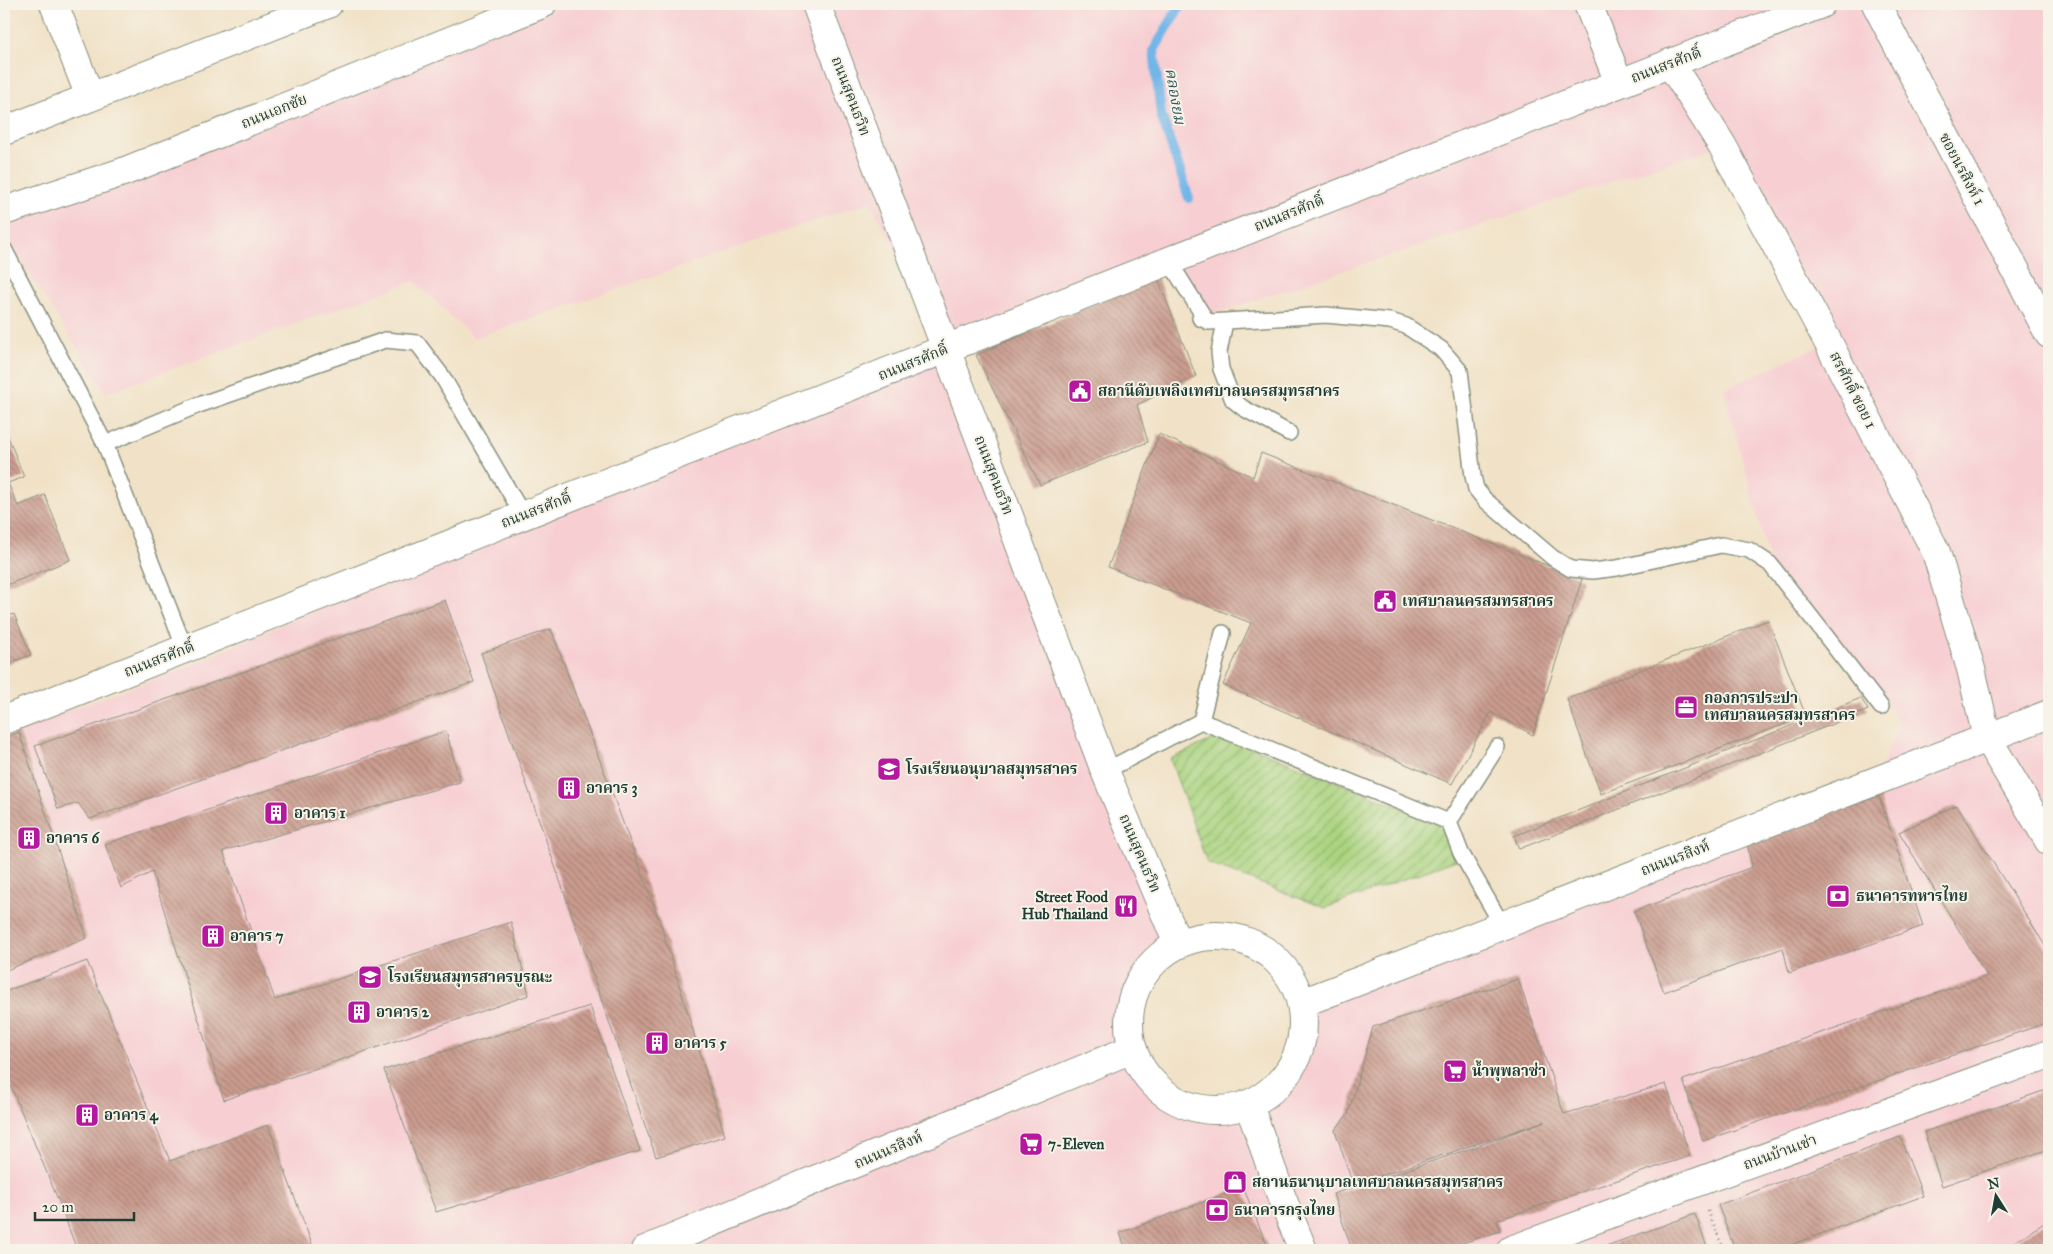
<svg xmlns="http://www.w3.org/2000/svg" width="2053" height="1254" font-family="'IM FELL Great Primer','Noto Serif Thai',serif">
  <style>
    .built { fill: #f7cfd3; fill-rule: evenodd }
    .garden { fill: url(#garden-furrows); stroke: #65885a }
    .lines { fill: none; stroke-linecap: round; stroke-linejoin: round }
    .stream { stroke: #72b6e8; stroke-width: 10 }
    .building { fill: url(#building-back-hatch) }
    .lane-casing { stroke: #88907e; stroke-width: 18 }
    .street-casing { stroke: #88907e; stroke-width: 30 }
    .secondary-casing { stroke: #88907e; stroke-width: 30 }
    .primary-casing { stroke: #88907e; stroke-width: 30 }
    .path { stroke: #88907e; stroke-width: 3; stroke-dasharray: 1 4; stroke-linecap: butt }
    .lane { stroke: #fff; stroke-width: 15 }
    .street { stroke: #fff; stroke-width: 28 }
    .secondary { stroke: #fff; stroke-width: 28 }
    .primary { stroke: #fff; stroke-width: 28 }
    .labels { text-anchor: middle; stroke-width: 4; stroke-linejoin: round; paint-order: stroke }
    .street-label { font-size: 15px; fill: #1f3d34; stroke: #f7f3e8 }
    .poi-label { font-size: 15px; font-weight: bold; fill: #1f3d34; stroke: #f7f3e8; text-anchor: start }
    .water-label { font-size: 16px; font-style: italic; fill: #345b61; stroke: #f7f3e8 }
  </style>
  <defs>
    <pattern id="garden-furrows" width="10" height="10" patternUnits="userSpaceOnUse" patternTransform="scale(1.25)"><rect width="10" height="10" fill="#abd480"/><path d="M-1 1l2-2M0 10L10 0M9 11l2-2" fill="none" stroke="#8bad6a"/></pattern>
    <pattern id="building-back-hatch" width="6" height="6" patternUnits="userSpaceOnUse" patternTransform="scale(1.25)"><rect width="6" height="6" fill="#cb9c8f"/><path d="M-1 5l2 2M0 0l6 6M5-1l2 2" fill="none" stroke="#a48076"/></pattern>
  </defs>
  <rect width="100%" height="100%" fill="#f7f3e8"/>
  <filter id="ink" filterUnits="userSpaceOnUse"><feTurbulence type="fractalNoise" baseFrequency=".02" numOctaves="2"/><feDisplacementMap in="SourceGraphic" scale="10" xChannelSelector="R" yChannelSelector="G"/><feConvolveMatrix kernelMatrix="1 2 1 2 8 2 1 2 1" color-interpolation-filters="sRGB"/></filter>
  <filter id="wash" filterUnits="userSpaceOnUse"><feTurbulence type="fractalNoise" baseFrequency=".0096" numOctaves="4" result="noise"/><feDisplacementMap in="SourceGraphic" scale="20" xChannelSelector="R" yChannelSelector="G"/><feGaussianBlur stdDeviation="1.12" result="paint"/><feColorMatrix in="noise" values="0 0 0 0 0 0 0 0 0 0 0 0 0 0 0 0 0 1.4 0 .05"/><feComposite in="paint" operator="in"/></filter>
  <g filter="url(#wash)">
    <rect width="100%" height="100%" fill="#f1e2c7"/>
    <!-- built -->
    <path class="built" d="M547,4H2049V1250H4V733L186,668L523,515L946,348L870,202L474,338L414,281L106,393L4,234V226ZM1722,145L1828,342L1724,389L1770,564L1885,701L1900,723L1873,785L1302,1003L1304,1023L1302,1044L1294,1063L1283,1080L1267,1094L1249,1104L1226,1110H1203L1180,1104L1160,1091L1143,1074L1132,1049L1128,1025L1129,1005L1136,986L1147,969L1161,955L1178,944L947,348L1169,261L1204,317Z"/>
    <!-- garden -->
    <path class="garden" d="M1222,735L1442,824L1456,860L1325,908L1207,863L1170,759Z"/>
    <g class="lines">
      <!-- stream -->
      <path class="stream" d="M1181,4L1154,50L1161,115L1189,198"/>
    </g>
    <g id="blocks">
      <!-- building -->
      <g class="building">
        <path d="M1157,277L1196,376L1137,405L1148,442L1040,485L976,355Z"/>
        <path d="M7,434L24,477L8,483L18,506L45,495L70,560L4,586V435Z"/>
        <path d="M1159,434L1253,477L1261,453L1582,579L1533,735L1491,712L1452,784L1223,685L1251,623L1108,567Z"/>
        <path d="M445,600L474,682L90,819L78,803L58,809L35,746Z"/>
        <path d="M14,614L31,655L4,665V618Z"/>
        <path d="M1768,620L1806,716L1601,794L1567,699Z"/>
        <path d="M551,629L660,922L725,1136L656,1157L481,653Z"/>
        <path d="M1861,698L1868,710L1519,849L1514,836Z"/>
        <path d="M446,731L460,782L223,851L275,1000L511,922L529,995L224,1100L152,872L121,888L105,844Z"/>
        <path d="M19,732L87,938L4,971V738Z"/>
        <path d="M1879,796L1923,926L1789,973L1783,948L1664,992L1634,911L1752,867L1747,843Z"/>
        <path d="M1957,805L2049,952V1022L1703,1141L1683,1080L1987,976L1899,832Z"/>
        <path d="M87,961L170,1161L268,1125L314,1250H77L59,1202L4,1070V992Z"/>
        <path d="M1518,979L1564,1114L1666,1084L1690,1156L1497,1220L1500,1231L1441,1250H1352L1333,1194L1472,1148L1545,1121L1353,1185L1335,1130L1348,1114L1373,1027Z"/>
        <path d="M590,1006L640,1151L436,1212L384,1070Z"/>
        <path d="M2049,1089V1149L1942,1186L1924,1132Z"/>
        <path d="M1900,1137L1923,1196L1777,1250H1735L1718,1205Z"/>
        <path d="M1243,1187L1269,1250H1126L1120,1233Z"/>
        <path d="M1695,1214L1708,1250H1595Z"/>
        <path d="M2049,1220V1250H2001Z"/>
      </g>
    </g>
  </g>
  <g filter="url(#ink)">
    <use href="#blocks" fill-opacity="0" stroke="#88907e" stroke-width="1"/>
    <g class="lines">
      <!-- lane casing -->
      <g class="lane-casing">
        <g id="lane">
          <path d="M4,249L105,444L185,649"/>
          <path d="M1169,261L1204,317L1200,318L1209,322L1326,315L1390,321L1406,326L1441,349L1460,371L1473,476L1476,489L1485,500L1553,558L1571,569L1593,571L1617,568L1721,545L1749,550L1770,564L1881,707"/>
          <path d="M1225,322L1219,352L1221,369L1233,400L1243,408L1289,433"/>
          <path d="M105,444L196,406L385,340L417,343L442,376L523,515"/>
          <path d="M1223,633L1201,721L1449,822L1497,747"/>
          <path d="M1105,771L1201,721"/>
          <path d="M1449,822L1461,853L1502,925"/>
        </g>
      </g>
      <!-- street casing -->
      <g class="street-casing">
        <g id="street">
          <path d="M54,4L90,97"/>
          <path d="M1588,4L1619,83"/>
          <path d="M1876,4L2049,334"/>
          <path d="M1670,63L1722,145L1828,342L1936,552L1971,669L1987,738L2049,841"/>
          <path d="M4,720L1821,4"/>
          <path d="M1511,1250L2049,1054"/>
        </g>
      </g>
      <!-- secondary casing -->
      <g class="secondary-casing">
        <g id="secondary">
          <path d="M816,4L1105,771L1178,944"/>
          <circle cx="1216" cy="1023" r="87"/>
          <path d="M1302,1003L2049,714"/>
          <path d="M1249,1105L1282,1198L1303,1250"/>
          <path d="M645,1250L1132,1049"/>
        </g>
      </g>
      <!-- primary casing -->
      <g class="primary-casing">
        <g id="primary">
          <path d="M4,131L328,4"/>
          <path d="M4,211L123,172L542,4"/>
        </g>
      </g>
      <!-- path -->
      <path class="path" d="M1708,1211L1724,1250"/>
      <!-- lane -->
      <use href="#lane" class="lane"/>
      <!-- street -->
      <use href="#street" class="street"/>
      <!-- secondary -->
      <use href="#secondary" class="secondary"/>
      <!-- primary -->
      <use href="#primary" class="primary"/>
    </g>
  </g>
  <!-- icons -->
  <defs>
    <g id="civic-square" transform="scale(1.25)"><rect x="-9" y="-9" width="18" height="18" rx="4" fill="#b5179e" stroke="#f7f3e8"/><path d="M-.6-6.5H3V-4.5H.6V-3L4-1V1h2V6H-6V1h2V-1L-.6-3ZM-1.2 2.5V6h2.4V2.5Z" fill="#fff"/></g>
    <g id="office-square" transform="scale(1.25)"><rect x="-9" y="-9" width="18" height="18" rx="4" fill="#b5179e" stroke="#f7f3e8"/><path d="M-6-3h4V-5.5h4V-3h4V5H-6ZM-1-4.5V-3h2v-1.5ZM-6 0V1H6V0Z" fill="#fff"/></g>
    <g id="school-square" transform="scale(1.25)"><rect x="-9" y="-9" width="18" height="18" rx="4" fill="#b5179e" stroke="#f7f3e8"/><path d="M0-5L7-2L0 1L-7-2ZM-4 1L0 2.5L4 1V4Q0 6-4 4Z" fill="#fff"/></g>
    <g id="building-square" transform="scale(1.25)"><rect x="-9" y="-9" width="18" height="18" rx="4" fill="#b5179e" stroke="#f7f3e8"/><path d="M-4-6H4V6H1V3H-1V6H-4ZM-2.5-4.3h1.7v1.8h-1.7ZM.8-4.3h1.7v1.8H.8ZM-2.5-1h1.7V.8h-1.7ZM.8-1h1.7V.8H.8Z" fill="#fff"/></g>
    <g id="bank-square" transform="scale(1.25)"><rect x="-9" y="-9" width="18" height="18" rx="4" fill="#b5179e" stroke="#f7f3e8"/><path d="M-6-4H6V4H-6ZM0-2.3a2.3 2.3 0 1 0 0 4.6a2.3 2.3 0 1 0 0-4.6Z" fill="#fff"/></g>
    <g id="restaurant-square" transform="scale(1.25)"><rect x="-9" y="-9" width="18" height="18" rx="4" fill="#b5179e" stroke="#f7f3e8"/><path d="M-5-6h1v4h1v-4h1v4h1v-4h1v5L-1.5 .5V6h-2V.5L-5-1ZM5-6V6H3V1.5H1.5Q1.5-4 5-6Z" fill="#fff"/></g>
    <g id="supermarket-square" transform="scale(1.25)"><rect x="-9" y="-9" width="18" height="18" rx="4" fill="#b5179e" stroke="#f7f3e8"/><path d="M-6-5.5h2.5l.6 2H6L4.5 2H-2.5L-4.4-4H-6ZM-1.5 3.2a1.3 1.3 0 1 0 .1 0ZM3 3.2a1.3 1.3 0 1 0 .1 0Z" fill="#fff"/></g>
    <g id="shop-square" transform="scale(1.25)"><rect x="-9" y="-9" width="18" height="18" rx="4" fill="#b5179e" stroke="#f7f3e8"/><path d="M-5-2.5h2.3a2.7 3.5 0 0 1 5.4 0H5L5.5 6h-11ZM-1.5-2.5h3a1.5 2.3 0 0 0-3 0Z" fill="#fff"/></g>
  </defs>
  <g fill-rule="evenodd">
    <use href="#civic-square" x="1080" y="391"/>
    <use href="#civic-square" x="1385" y="601"/>
    <use href="#office-square" x="1686" y="707"/>
    <use href="#school-square" x="889" y="769"/>
    <use href="#building-square" x="569" y="788"/>
    <use href="#building-square" x="276" y="813"/>
    <use href="#building-square" x="29" y="838"/>
    <use href="#bank-square" x="1838" y="896"/>
    <use href="#restaurant-square" x="1126" y="906"/>
    <use href="#building-square" x="213" y="936"/>
    <use href="#school-square" x="370" y="977"/>
    <use href="#building-square" x="359" y="1012"/>
    <use href="#building-square" x="657" y="1043"/>
    <use href="#supermarket-square" x="1455" y="1071"/>
    <use href="#building-square" x="87" y="1115"/>
    <use href="#supermarket-square" x="1031" y="1144"/>
    <use href="#shop-square" x="1235" y="1182"/>
    <use href="#bank-square" x="1217" y="1210"/>
  </g>
  <g class="labels">
    <!-- street labels -->
    <g class="street-label">
      <text transform="translate(1666 65) rotate(-21)" y="5">ถนนสรศักดิ์</text>
      <text transform="translate(851 96) rotate(69)" y="5">ถนนสุคนธวิท</text>
      <text transform="translate(274 111) rotate(-22)" y="5">ถนนเอกชัย</text>
      <text transform="translate(1962 169) rotate(62)" y="5">ซอยนรสิงห์ 1</text>
      <text transform="translate(1289 213) rotate(-22)" y="5">ถนนสรศักดิ์</text>
      <text transform="translate(913 362) rotate(-22)" y="5">ถนนสรศักดิ์</text>
      <text transform="translate(1853 390) rotate(63)" y="5">สรศักดิ์ ซอย 1</text>
      <text transform="translate(994 475) rotate(69)" y="5">ถนนสุคนธวิท</text>
      <text transform="translate(536 510) rotate(-21)" y="5">ถนนสรศักดิ์</text>
      <text transform="translate(159 659) rotate(-21)" y="5">ถนนสรศักดิ์</text>
      <text transform="translate(1140 853) rotate(67)" y="5">ถนนสุคนธวิท</text>
      <text transform="translate(1675 858) rotate(-21)" y="5">ถนนนรสิงห์</text>
      <text transform="translate(888 1150) rotate(-23)" y="5">ถนนนรสิงห์</text>
      <text transform="translate(1780 1152) rotate(-20)" y="5">ถนนบ้านเช่า</text>
    </g>
    <!-- poi labels -->
    <g class="poi-label">
      <text x="1098" y="396">สถานีดับเพลิงเทศบาลนครสมุทรสาคร</text>
      <text x="1402" y="606">เทศบาลนครสมทรสาคร</text>
      <text x="1704" y="703">กองการประปา<tspan x="1704" dy="17">เทศบาลนครสมุทรสาคร</tspan></text>
      <text x="906" y="774">โรงเรียนอนุบาลสมุทรสาคร</text>
      <text x="586" y="793">อาคาร 3</text>
      <text x="294" y="818">อาคาร 1</text>
      <text x="46" y="843">อาคาร 6</text>
      <text x="1856" y="901">ธนาคารทหารไทย</text>
      <text x="1108" y="902" text-anchor="end">Street Food<tspan x="1108" dy="17">Hub Thailand</tspan></text>
      <text x="230" y="941">อาคาร 7</text>
      <text x="388" y="982">โรงเรียนสมุทรสาครบูรณะ</text>
      <text x="376" y="1017">อาคาร 2</text>
      <text x="674" y="1048">อาคาร 5</text>
      <text x="1472" y="1076">น้ำพุพลาซ่า</text>
      <text x="104" y="1120">อาคาร 4</text>
      <text x="1048" y="1149">7-Eleven</text>
      <text x="1252" y="1187">สถานธนานุบาลเทศบาลนครสมุทรสาคร</text>
      <text x="1234" y="1215">ธนาคารกรุงไทย</text>
    </g>
    <!-- water labels -->
    <g class="water-label">
      <text transform="translate(1176 96) rotate(80)" y="6">คลองยม</text>
    </g>
  </g>
  <!-- margin -->
  <rect width="2053" height="1254" fill="none" stroke="#f7f3e8" stroke-width="20"/>
  <!-- north arrow -->
  <g transform="translate(1996 1196) rotate(349)" stroke="#f7f3e8" stroke-width="4" paint-order="stroke">
  <path d="M0-4L9 19L0 12L-9 19Z" fill="#1f3d34"/>
  <text y="-8" font-size="14" font-weight="bold" text-anchor="middle" fill="#1f3d34">N</text>
  </g>
  <!-- scale -->
  <path d="M35 1212v8h99v-8" fill="none" stroke="#1f3d34" stroke-width="2.5"/>
  <text x="42" y="1212" font-size="15" fill="#1f3d34" stroke="#f7f3e8" stroke-width="4" paint-order="stroke">20 m</text>
</svg>
